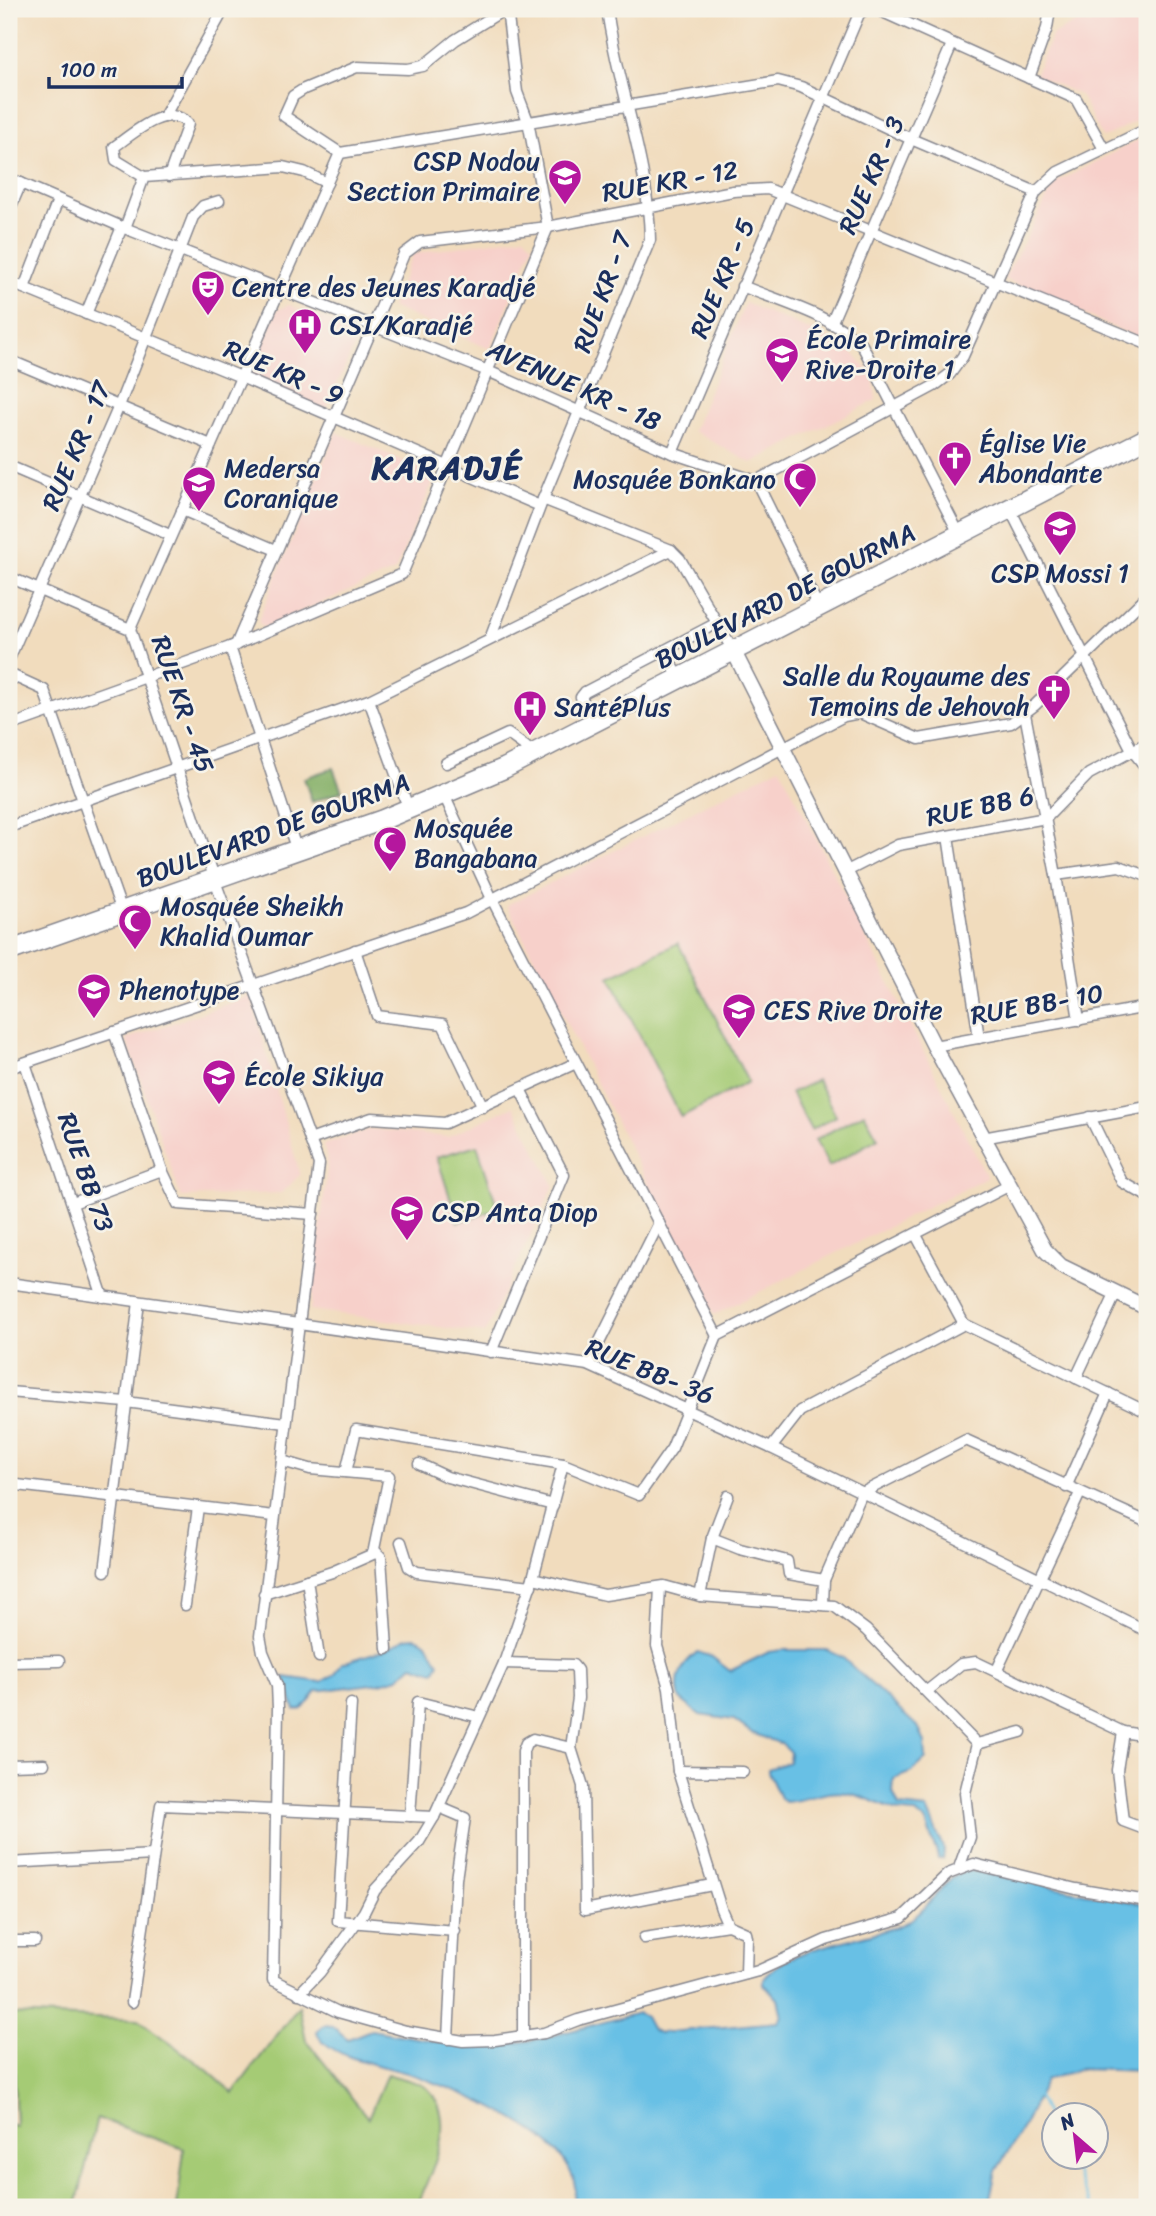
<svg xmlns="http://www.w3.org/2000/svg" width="1156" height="2216" font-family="Sriracha,sans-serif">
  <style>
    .built { fill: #f7d0ca }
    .green { fill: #a5cb75; stroke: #607d6a; stroke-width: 2 }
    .forest { fill: #84af66; stroke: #506f62; stroke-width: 2 }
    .water { fill: #68c0e5; stroke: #4278a2; stroke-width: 2 }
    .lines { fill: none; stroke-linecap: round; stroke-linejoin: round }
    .stream { stroke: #68c0e5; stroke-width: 2.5 }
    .street-casing { stroke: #86868e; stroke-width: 13 }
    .secondary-casing { stroke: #86868e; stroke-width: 17 }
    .highway-casing { stroke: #86868e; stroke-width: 22 }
    .street { stroke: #fff; stroke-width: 10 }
    .secondary { stroke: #fff; stroke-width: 14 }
    .highway { stroke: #fff; stroke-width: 19 }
    .labels { text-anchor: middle; stroke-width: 5; stroke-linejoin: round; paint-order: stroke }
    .poi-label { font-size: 26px; fill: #1b2f5e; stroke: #f7f3e8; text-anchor: start }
    .street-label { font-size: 26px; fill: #1b2f5e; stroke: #f7f3e8 }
    .district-label { font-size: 33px; font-weight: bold; letter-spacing: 2px; fill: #1b2f5e; stroke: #f7f3e8 }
  </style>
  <rect width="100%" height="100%" fill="#f7f3e8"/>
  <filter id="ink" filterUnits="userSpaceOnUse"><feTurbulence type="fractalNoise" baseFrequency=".0143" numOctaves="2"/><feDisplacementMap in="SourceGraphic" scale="14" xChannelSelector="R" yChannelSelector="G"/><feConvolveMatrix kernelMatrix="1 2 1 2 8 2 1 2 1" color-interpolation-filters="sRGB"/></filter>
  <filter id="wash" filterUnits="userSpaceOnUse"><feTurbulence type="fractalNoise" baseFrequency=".00686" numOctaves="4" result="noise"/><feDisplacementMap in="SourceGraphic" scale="28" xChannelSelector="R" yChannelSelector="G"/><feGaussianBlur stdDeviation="1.57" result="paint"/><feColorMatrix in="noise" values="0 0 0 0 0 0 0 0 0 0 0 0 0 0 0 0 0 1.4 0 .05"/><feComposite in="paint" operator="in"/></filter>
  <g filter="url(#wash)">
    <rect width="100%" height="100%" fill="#f1dcbd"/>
    <!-- built -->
    <g class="built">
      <path d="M1103,9H1147V115L1103,138L1080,95L1035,75L1052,35Z"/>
      <path d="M1147,135V342L1004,279L1055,183Z"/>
      <path d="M524,236L533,245L490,349L391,307L413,254Z"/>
      <path d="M745,303L847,346L873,377L876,400L751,463L693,431Z"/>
      <path d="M289,305L360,333L326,410L250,376L277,310Z"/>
      <path d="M336,432L436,475L395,571L263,628L258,621Z"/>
      <path d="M780,767L987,1177L714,1315L507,905Z"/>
      <path d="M251,996L300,1175L281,1193L181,1197L126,1039Z"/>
      <path d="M513,1106L554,1185L485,1333L310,1310L328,1162L323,1145L371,1129L448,1137Z"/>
    </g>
    <!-- green -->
    <g class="green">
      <path d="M678,943L748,1082L681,1117L610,977Z"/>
      <path d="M817,1080L836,1116L811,1130L791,1093Z"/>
      <path d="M864,1113L878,1138L829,1166L815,1140Z"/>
      <path d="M477,1145L498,1209L458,1222L437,1157Z"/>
      <path d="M299,2006L306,2040L368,2118L387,2074C398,2078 419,2081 428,2089C460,2121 430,2173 417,2207H177L184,2149L97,2118L76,2207H9V2124L16,2126L12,2014L138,2020L206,2069L233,2093Z"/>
    </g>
    <!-- forest -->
    <path class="forest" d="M333,768L342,791L312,802L304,778Z"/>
    <!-- water -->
    <g class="water">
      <path d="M415,1637C429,1641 432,1651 439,1663L434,1672L413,1665L398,1678L380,1683L317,1691L302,1710H295L284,1677L321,1682L335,1674L342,1663L387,1649L406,1638Z"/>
      <path d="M783,1650H827L842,1657L919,1728L925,1743L926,1759L912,1772L894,1779L893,1793L899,1806L927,1809L944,1850L943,1859H939L926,1822L916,1813C891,1814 872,1797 847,1793C828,1789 805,1801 785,1802L780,1798L768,1772V1769L789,1762L790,1752L782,1744L752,1733L734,1720L700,1715L680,1699C674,1681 681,1663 698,1652L712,1657L730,1671L769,1652Z"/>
      <path d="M968,1870L1147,1905V2071L1079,2069L1046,2080L1023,2127L996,2171L988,2207H573C573,2201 576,2192 575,2186C568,2133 462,2092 417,2076C391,2066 328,2060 317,2032L324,2025L332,2026L348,2039L371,2030L451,2044L500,2046L544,2038L638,2013L645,2017L652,2030L659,2033L778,2022L782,2016L778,1999L764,1984V1978C790,1945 866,1940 903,1924C929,1913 938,1880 968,1870Z"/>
    </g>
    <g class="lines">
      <!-- stream -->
      <g class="stream">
        <path d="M1037,2095L1054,2130"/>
        <path d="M1068,2156L1092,2207"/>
      </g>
    </g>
  </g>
  <g filter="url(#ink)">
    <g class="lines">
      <!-- street casing -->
      <g class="street-casing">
        <g id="street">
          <path d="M505,9L455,40L423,66L408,69L357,67L304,89L293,96L284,116L340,153L778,81L801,87L911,139L1036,192"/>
          <path d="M876,9L1029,78"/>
          <path d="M1050,9L1047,28L1029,78L1076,99L1104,149"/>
          <path d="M9,14L14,9"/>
          <path d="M164,117L224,9"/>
          <path d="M144,177L116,160L114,147C131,135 168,101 188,124L169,176"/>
          <path d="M9,178L122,227L488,371L672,453L756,481L814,598"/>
          <path d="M9,211L21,183"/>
          <path d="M125,228L144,177L283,167L304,172L327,183"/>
          <path d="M9,282L241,377L540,506"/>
          <path d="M742,286C781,302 831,315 862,345L955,526"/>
          <path d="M24,288L58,200"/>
          <path d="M86,314L122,227"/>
          <path d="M831,324L952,44"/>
          <path d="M9,360L211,445"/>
          <path d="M672,453L859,14L866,9"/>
          <path d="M9,466L170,535"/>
          <path d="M756,481L934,386L950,374L963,356L1036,192L1058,172L1147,129"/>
          <path d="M543,499L671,550L680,559L728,642"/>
          <path d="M1010,509L1132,750L1147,769"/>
          <path d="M182,510L276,550"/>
          <path d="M9,577L130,629L212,871"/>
          <path d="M130,629L340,153"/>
          <path d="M490,639L543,499L650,240C649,161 617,86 607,9"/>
          <path d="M236,645L404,254L420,242L548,227L733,191L768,189L1147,344"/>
          <path d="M230,647L294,842"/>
          <path d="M664,651L675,670"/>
          <path d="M9,659L119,406L193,217L203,206L219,201"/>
          <path d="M9,674L44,690L119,903"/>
          <path d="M369,700L405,799"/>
          <path d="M1025,714L1056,875L1079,1020"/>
          <path d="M590,715L581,697L585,692L717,623"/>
          <path d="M9,726L230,647L402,574L548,227L528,121L517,92L507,9"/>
          <path d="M446,763L508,734L526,747"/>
          <path d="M444,795L492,899L717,1336"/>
          <path d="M9,827L369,700L671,550"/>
          <path d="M948,836L979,1038"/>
          <path d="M845,872L898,845L1046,818L1089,774L1147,743"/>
          <path d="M1056,875L1119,866L1147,876"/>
          <path d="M215,881L319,1164L260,1636L263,1652L277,1685L278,1708L273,1980L338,2012L406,2031L463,2041L495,2040L544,2033L578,2020L758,1971L826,1940L902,1918L948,1874L974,1864L1076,1889L1147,1901"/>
          <path d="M355,950L377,1016L443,1024L483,1107"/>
          <path d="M114,1032L162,1170L178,1204L313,1214"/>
          <path d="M934,1046L1147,1007"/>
          <path d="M25,1063L103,1297"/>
          <path d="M9,1068L466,913L844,716L860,713L919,739L1011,723L1035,705L1147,596"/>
          <path d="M1090,1117L1122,1182L1147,1196"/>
          <path d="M983,1138L1147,1107"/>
          <path d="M310,1140L372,1118L445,1123L576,1063"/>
          <path d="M73,1203L162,1170"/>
          <path d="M916,1235L964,1324"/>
          <path d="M9,1283L588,1365L771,1448L1147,1631"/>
          <path d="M491,1352L564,1175L520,1089"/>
          <path d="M588,1365L659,1223"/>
          <path d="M1076,1378L1116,1293"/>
          <path d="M9,1392L126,1402L286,1423"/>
          <path d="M771,1448L800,1411L964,1324L1147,1412"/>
          <path d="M419,1464L447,1477L553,1505"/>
          <path d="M346,1472L356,1430L563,1464L639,1495L672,1448L717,1336L1008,1186"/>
          <path d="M9,1484L274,1516"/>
          <path d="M1066,1487L1108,1393"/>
          <path d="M712,1538L728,1496"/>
          <path d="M401,1542L409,1567L417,1572L531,1586"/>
          <path d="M375,1551L381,1557L387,1649"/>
          <path d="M105,1571L139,1302"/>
          <path d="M533,1578L605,1595L664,1586L700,1596L834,1606L866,1630L977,1744L1021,1732"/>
          <path d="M307,1580L319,1657"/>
          <path d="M824,1580L862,1493L966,1440L1147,1522"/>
          <path d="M660,1587L657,1646L669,1688L678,1771L721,1909L728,1925L746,1933L747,1938L746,1974"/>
          <path d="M264,1594L332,1572L373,1554L389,1476L310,1469L282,1461"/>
          <path d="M700,1596L712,1538L740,1549L787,1561L789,1574L824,1580L823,1603"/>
          <path d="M185,1605L198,1507"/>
          <path d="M9,1662L59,1661"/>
          <path d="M504,1663L573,1665L577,1670L578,1698L571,1748L583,1786L585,1910L712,1885"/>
          <path d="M997,1670L1080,1493"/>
          <path d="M927,1691L961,1664L976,1662L1123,1732L1147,1736"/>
          <path d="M351,1704L338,1921L455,1931"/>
          <path d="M1123,1732L1117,1770L1123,1821L1147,1830"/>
          <path d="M9,1765L44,1764"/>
          <path d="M678,1771L743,1772"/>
          <path d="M439,1807L465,1818L456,1879L448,2039"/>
          <path d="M410,1816L418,1702L479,1717"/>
          <path d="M9,1863L153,1855"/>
          <path d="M959,1868L970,1837L965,1793L977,1744"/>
          <path d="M644,1938L728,1925"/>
          <path d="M9,1941H35"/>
          <path d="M299,1994L320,1972L364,1912L375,1890L419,1842L434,1817L504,1663L533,1578L563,1464"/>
          <path d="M132,2002L161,1805L434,1817"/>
          <path d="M523,2037V1751L526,1743L533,1739L571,1748"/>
        </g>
      </g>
      <!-- secondary casing -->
      <g class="secondary-casing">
        <path id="secondary" d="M734,652L934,1046L1045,1250L1061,1266L1147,1308"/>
      </g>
      <!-- highway casing -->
      <g class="highway-casing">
        <path id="highway" d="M9,951L382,820L505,768L1147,438"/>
      </g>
      <!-- street -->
      <use href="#street" class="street"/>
      <!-- secondary -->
      <use href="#secondary" class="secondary"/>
      <!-- highway -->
      <use href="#highway" class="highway"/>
    </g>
  </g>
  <!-- icons -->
  <defs>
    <g id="school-pin" transform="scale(1.75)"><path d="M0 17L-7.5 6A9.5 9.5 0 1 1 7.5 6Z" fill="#b5179e" stroke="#f7f3e8"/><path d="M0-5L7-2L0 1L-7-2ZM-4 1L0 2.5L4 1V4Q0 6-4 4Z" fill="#fff"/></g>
    <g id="theatre-pin" transform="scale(1.75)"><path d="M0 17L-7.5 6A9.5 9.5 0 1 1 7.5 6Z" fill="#b5179e" stroke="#f7f3e8"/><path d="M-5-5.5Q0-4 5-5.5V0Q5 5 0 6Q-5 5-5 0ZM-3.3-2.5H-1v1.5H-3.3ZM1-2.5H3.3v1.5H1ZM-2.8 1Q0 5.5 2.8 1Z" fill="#fff"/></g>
    <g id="hospital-pin" transform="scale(1.75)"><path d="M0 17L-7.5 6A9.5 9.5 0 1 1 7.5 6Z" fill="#b5179e" stroke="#f7f3e8"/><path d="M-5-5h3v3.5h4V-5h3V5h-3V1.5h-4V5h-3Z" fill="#fff"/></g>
    <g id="church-pin" transform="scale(1.75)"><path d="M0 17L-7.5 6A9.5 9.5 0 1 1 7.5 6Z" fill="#b5179e" stroke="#f7f3e8"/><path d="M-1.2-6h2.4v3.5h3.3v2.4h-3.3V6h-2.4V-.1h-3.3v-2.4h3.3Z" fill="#fff"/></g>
    <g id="mosque-pin" transform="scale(1.75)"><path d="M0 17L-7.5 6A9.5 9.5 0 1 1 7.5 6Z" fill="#b5179e" stroke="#f7f3e8"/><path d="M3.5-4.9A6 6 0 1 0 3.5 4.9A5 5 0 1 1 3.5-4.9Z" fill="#fff"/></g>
    <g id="university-pin" transform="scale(1.75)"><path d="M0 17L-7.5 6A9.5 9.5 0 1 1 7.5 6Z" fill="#b5179e" stroke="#f7f3e8"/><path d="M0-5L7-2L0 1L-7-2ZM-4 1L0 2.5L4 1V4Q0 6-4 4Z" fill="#fff"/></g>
  </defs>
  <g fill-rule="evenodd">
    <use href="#school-pin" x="565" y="176"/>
    <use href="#theatre-pin" x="208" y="287"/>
    <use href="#hospital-pin" x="305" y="325"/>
    <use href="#school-pin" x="782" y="354"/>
    <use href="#church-pin" x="955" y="458"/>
    <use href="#mosque-pin" x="800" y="479"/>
    <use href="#school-pin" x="199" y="483"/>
    <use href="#school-pin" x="1060" y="527"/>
    <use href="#church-pin" x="1054" y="691"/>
    <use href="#hospital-pin" x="530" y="707"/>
    <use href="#mosque-pin" x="390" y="843"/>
    <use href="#mosque-pin" x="135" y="921"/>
    <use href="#university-pin" x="94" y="990"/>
    <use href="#school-pin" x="739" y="1010"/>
    <use href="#school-pin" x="219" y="1076"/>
    <use href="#school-pin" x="407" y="1212"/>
  </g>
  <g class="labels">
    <!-- poi labels -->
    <g class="poi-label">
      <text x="540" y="170" text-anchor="end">CSP Nodou<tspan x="540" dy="30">Section Primaire</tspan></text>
      <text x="232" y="296">Centre des Jeunes Karadjé</text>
      <text x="330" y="334">CSI/Karadjé</text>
      <text x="806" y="348">École Primaire<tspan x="806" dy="30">Rive-Droite 1</tspan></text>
      <text x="979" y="452">Église Vie<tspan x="979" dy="30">Abondante</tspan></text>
      <text x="224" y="477">Medersa<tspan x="224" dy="30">Coranique</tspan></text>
      <text x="776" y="488" text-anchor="end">Mosquée Bonkano</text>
      <text x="1060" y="582" text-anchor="middle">CSP Mossi 1</text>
      <text x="1030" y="685" text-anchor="end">Salle du Royaume des<tspan x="1030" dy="30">Temoins de Jehovah</tspan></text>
      <text x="554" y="716">SantéPlus</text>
      <text x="414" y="837">Mosquée<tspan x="414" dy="30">Bangabana</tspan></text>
      <text x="160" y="915">Mosquée Sheikh<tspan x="160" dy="30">Khalid Oumar</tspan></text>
      <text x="119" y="999">Phenotype</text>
      <text x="764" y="1019">CES Rive Droite</text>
      <text x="244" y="1085">École Sikiya</text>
      <text x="432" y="1221">CSP Anta Diop</text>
    </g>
    <!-- street labels -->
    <g class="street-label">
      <text transform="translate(871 175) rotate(-66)" y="9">RUE KR - 3</text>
      <text transform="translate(670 181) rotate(-10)" y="9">RUE KR - 12</text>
      <text transform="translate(722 278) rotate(-67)" y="9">RUE KR - 5</text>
      <text transform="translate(602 292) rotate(-70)" y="9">RUE KR - 7</text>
      <text transform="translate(284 372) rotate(23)" y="9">RUE KR - 9</text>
      <text transform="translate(574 385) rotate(24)" y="9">AVENUE KR - 18</text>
      <text transform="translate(76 446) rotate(-67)" y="9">RUE KR - 17</text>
      <text transform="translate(785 596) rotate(-27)" y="9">BOULEVARD DE GOURMA</text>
      <text transform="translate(183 704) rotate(71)" y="9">RUE KR - 45</text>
      <text transform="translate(980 806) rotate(-12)" y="9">RUE BB 6</text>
      <text transform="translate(273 830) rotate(-20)" y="9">BOULEVARD DE GOURMA</text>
      <text transform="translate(1037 1004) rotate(-10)" y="9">RUE BB- 10</text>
      <text transform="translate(86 1172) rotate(71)" y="9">RUE BB 73</text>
      <text transform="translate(650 1371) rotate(22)" y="9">RUE BB- 36</text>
    </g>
    <!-- district labels -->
    <g class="district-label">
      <text x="447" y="479">KARADJÉ</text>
    </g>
  </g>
  <!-- margin -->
  <rect width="1156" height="2216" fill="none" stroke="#f7f3e8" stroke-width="35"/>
  <!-- north arrow -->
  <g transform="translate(1075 2136) rotate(332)"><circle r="33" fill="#f7f3e8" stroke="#9fa5b1" stroke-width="2"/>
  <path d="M0-5L12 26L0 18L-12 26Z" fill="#b5179e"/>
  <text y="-10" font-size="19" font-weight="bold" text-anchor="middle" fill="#1b2f5e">N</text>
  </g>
  <!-- scale -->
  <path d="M49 77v10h133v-10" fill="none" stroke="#1b2f5e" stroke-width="3.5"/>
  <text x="60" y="77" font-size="21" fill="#1b2f5e" stroke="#f7f3e8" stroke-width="5" paint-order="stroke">100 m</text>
</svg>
